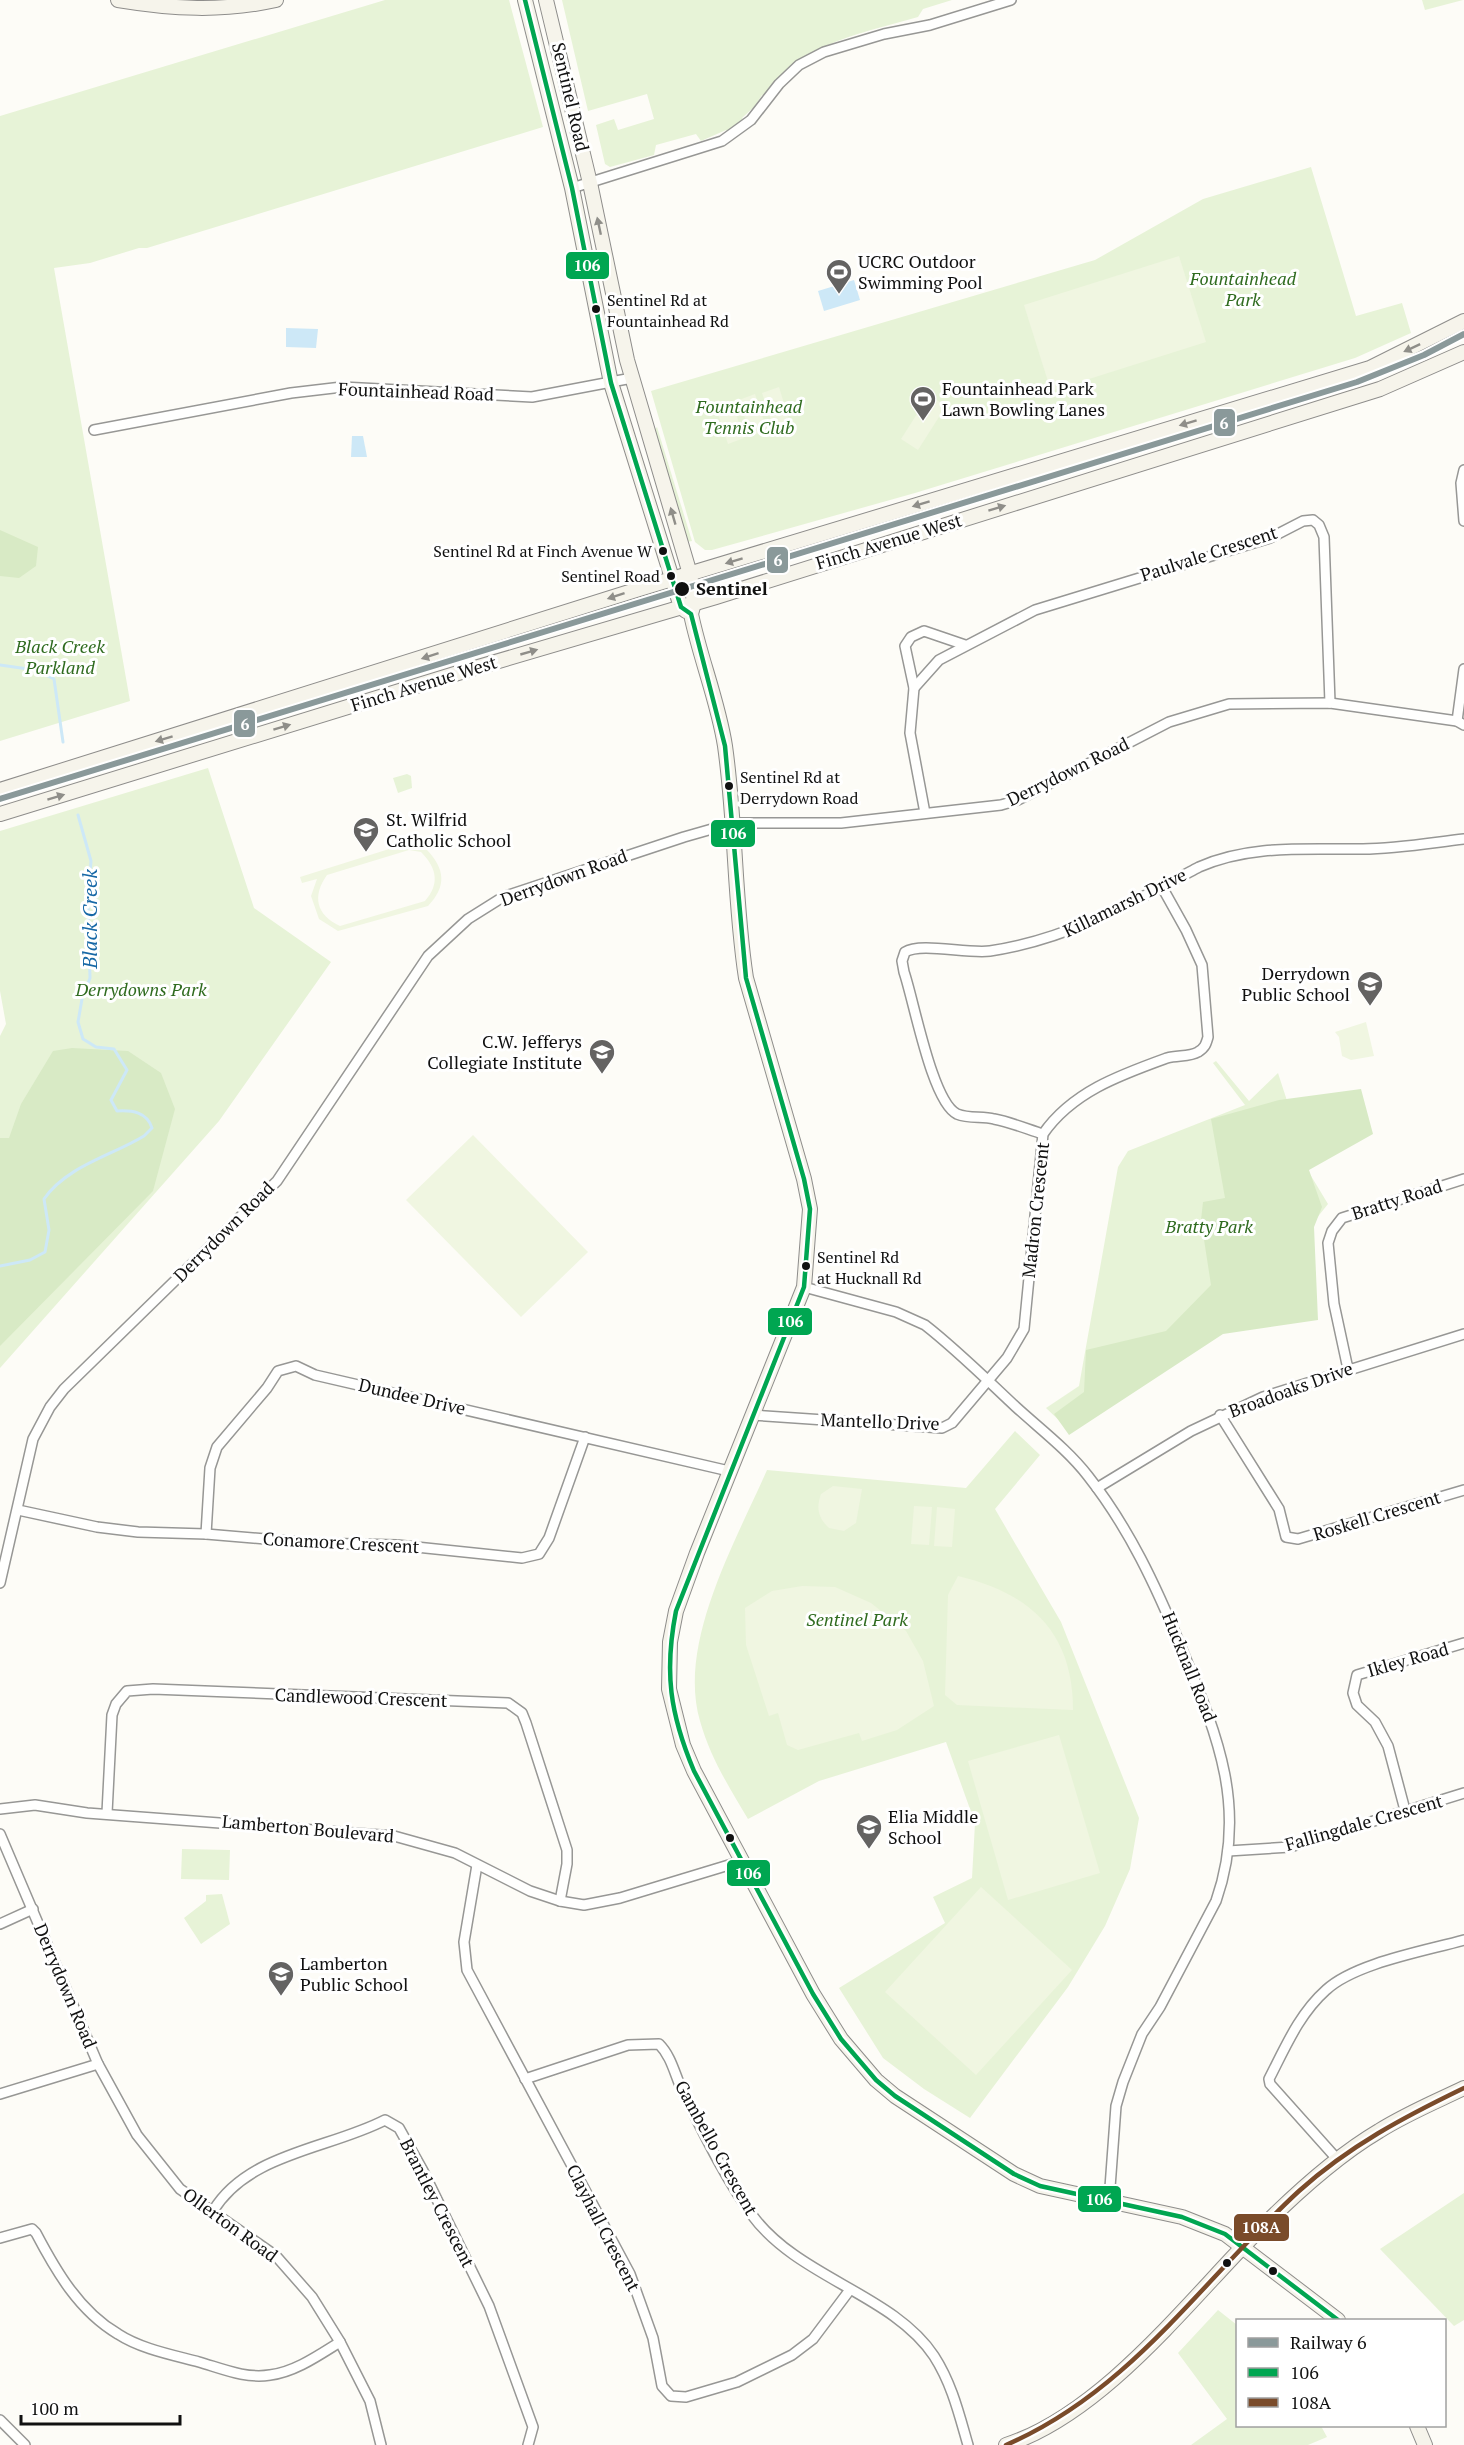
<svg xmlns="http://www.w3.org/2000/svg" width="1464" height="2445" font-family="'PT Serif',serif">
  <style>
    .green { fill: #e7f3d7 }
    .forest { fill: #d8eac5 }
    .pitch { fill: #f0f6e1; fill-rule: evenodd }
    .water { fill: #cde8f7 }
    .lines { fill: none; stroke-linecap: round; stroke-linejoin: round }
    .stream { stroke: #cde8f7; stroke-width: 3 }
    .street-casing { stroke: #979795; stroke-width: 12 }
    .secondary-casing { stroke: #8e8d8b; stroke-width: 16 }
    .street { stroke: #fffffe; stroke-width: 9 }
    .secondary { stroke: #f6f4eb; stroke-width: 14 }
    .bus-1-casing { stroke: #fff; stroke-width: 9 }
    .bus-2-casing { stroke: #fff; stroke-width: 9 }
    .bus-1 { stroke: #00a651; stroke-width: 4.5 }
    .bus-2 { stroke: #7a4b2a; stroke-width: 4.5 }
    .rail-1-casing { stroke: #fff; stroke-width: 10 }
    .rail-1 { stroke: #8a999a; stroke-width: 6 }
    .oneway { fill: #8f8e89 }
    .bus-dot { fill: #111; stroke: #fff; stroke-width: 2 }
    .labels { text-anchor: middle; stroke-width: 6; stroke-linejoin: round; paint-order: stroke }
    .bus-label { font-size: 16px; fill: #111; stroke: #fff; text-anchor: start }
    .street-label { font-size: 18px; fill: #111; stroke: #fff }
    .poi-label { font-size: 18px; fill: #111; stroke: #fff; text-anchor: start }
    .park-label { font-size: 18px; font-style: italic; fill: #2f6b1f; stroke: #fff }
    .stop-label { font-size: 18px; font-weight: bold; fill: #111; stroke: #fff; text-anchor: start }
    .water-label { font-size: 20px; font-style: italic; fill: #1768a6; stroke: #fff }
    .line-badge { stroke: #fff; stroke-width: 2 }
    .badge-label { font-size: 16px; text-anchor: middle; font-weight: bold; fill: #fff }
  </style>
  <rect width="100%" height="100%" fill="#fdfcf7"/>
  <!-- green -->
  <g class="green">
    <path d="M385,0H509L543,127L147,248H139L90,263L54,268L130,701L0,741V116Z"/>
    <path d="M562,0H952L923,9L918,17C861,34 798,43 764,97L762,95L755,106L742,118L744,120L728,132L726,130L701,141L696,134L656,145L654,155L610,167L605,164L596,125L614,119L618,130L654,119L647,94L588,111Z"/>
    <path d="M1422,0H1463L1425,10Z"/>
    <path d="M1311,167L1356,316L1402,303L1411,333L1355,358L915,493L712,550H705L695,542L651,391L1095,260L1203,199Z"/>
    <path d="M657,427L692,541L687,542L653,431Z"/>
    <path d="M208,768L254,908L331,962L219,1121L0,1368V1036L6,1024L0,991V831Z"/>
    <path d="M407,774L411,776L412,788L398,793L393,778Z"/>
    <path d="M1216,1061L1249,1101L1278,1073L1302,1147V1161L1328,1204L1231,1325L1066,1427L1046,1408L1079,1386L1118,1167L1128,1151L1245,1105L1213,1063Z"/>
    <path d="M1015,1431L1040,1455L995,1509L1061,1622L1139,1818L1130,1869L1105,1926L1068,1987L970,2118L924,2089L883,2058L839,1988L945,1923L933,1897L972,1878L975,1823L946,1742L819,1781L748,1819C729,1787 710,1757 700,1721C677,1643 736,1541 767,1470L966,1488Z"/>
    <path d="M182,1849L230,1850L229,1880L181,1879Z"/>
    <path d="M222,1894L230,1924L201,1944L184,1918L206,1901V1895Z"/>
    <path d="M1464,2193V2320L1454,2326L1380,2249Z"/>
    <path d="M1218,2310L1237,2325L1238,2426H1321L1327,2437L1308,2445H1191L1227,2419L1178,2353Z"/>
  </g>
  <!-- forest -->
  <g class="forest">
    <path d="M0,530L38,547L36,566L19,578L0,576Z"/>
    <path d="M72,1048L128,1051L161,1073L175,1109L153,1191L0,1346V1138H9L21,1104L53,1051Z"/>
    <path d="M1361,1089L1373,1134L1309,1170L1322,1207L1314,1227L1318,1320L1223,1334L1069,1435L1054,1414L1084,1392L1086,1350L1166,1331L1211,1285L1201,1220L1203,1202L1225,1198L1211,1119L1279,1100Z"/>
  </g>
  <!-- pitch -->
  <g class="pitch">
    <path d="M1179,256L1206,342L1051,391L1024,305Z"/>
    <path d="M779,387L790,423L774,429L762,393Z"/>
    <path d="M755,394L767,430L751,436L739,400Z"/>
    <path d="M929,395L946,406L918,450L901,439Z"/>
    <path d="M732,402L744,438L728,444L716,408Z"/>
    <path d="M405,844L427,850C445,869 447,886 428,906L338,931L319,919L311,896L317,879L302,883L300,877ZM409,850L421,852C437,868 440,884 425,901L340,926C316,915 312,896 327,875Z"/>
    <path d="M1366,1022L1374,1056L1351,1060L1342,1056L1339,1037L1335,1032Z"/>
    <path d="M473,1135L588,1252L521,1317L406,1200Z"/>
    <path d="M833,1486L862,1489L856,1523L844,1531L829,1528C818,1518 816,1508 821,1494Z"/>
    <path d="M914,1506L932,1507L929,1545L911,1544Z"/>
    <path d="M937,1507L955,1509L952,1547L934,1546Z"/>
    <path d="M958,1576C1030,1593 1073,1632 1073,1710L957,1705L945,1695L948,1595Z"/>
    <path d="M802,1586L835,1587L871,1603L906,1631L923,1661L934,1706L897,1730L862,1741L859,1733L798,1750L787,1745L778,1713L769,1716L746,1645L745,1608L772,1591Z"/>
    <path d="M1059,1735L1100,1873L1008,1900L968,1761Z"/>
    <path d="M981,1887L1072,1970L976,2075L885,1992Z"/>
  </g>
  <!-- water -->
  <g class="water">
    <path d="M854,280L860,300L824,311L818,291Z"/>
    <path d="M286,328L318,329L316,348L286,347Z"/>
    <path d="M352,436H363L367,457H351Z"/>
  </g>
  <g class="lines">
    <!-- stream -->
    <g class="stream">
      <path d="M0,665L35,670L54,679L63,742"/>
      <path d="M0,1266L30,1260L45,1252L49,1230L44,1199C67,1166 111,1156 144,1136L152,1128C147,1112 132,1110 117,1111L111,1100L127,1070L114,1049L96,1047L83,1039L78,1022L82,999L90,978L88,901L91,861L78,815"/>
    </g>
    <!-- street casing -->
    <g class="street-casing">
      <g id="street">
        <path d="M572,188L722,141L751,120L779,84L799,65L824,52L884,34L930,25L1011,0"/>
        <path d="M94,430L291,393L342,387L532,397L632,378"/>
        <path d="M1464,470L1461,483L1464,521"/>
        <path d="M914,688L939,660L1035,610L1270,538L1303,521L1313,520L1319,525L1324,537L1330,703"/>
        <path d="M1457,721L1464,669"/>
        <path d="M925,813L910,733L914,688L905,646L911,637L924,631L965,645"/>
        <path d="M1043,1134C1027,1129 1010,1122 994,1119C982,1116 969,1119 957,1114C932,1102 914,1001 904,972L902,961L905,952C921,942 966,954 990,951C1066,940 1132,903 1199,867C1251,844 1306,850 1363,849C1396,849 1430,843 1464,839"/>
        <path d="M804,1287L896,1312L925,1325C957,1350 986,1379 1016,1407C1040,1429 1068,1450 1088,1476C1129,1528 1156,1586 1181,1647C1216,1732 1249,1807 1216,1901L1160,2007L1142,2034L1123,2082L1116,2106L1109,2201"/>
        <path d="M1348,1369L1334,1304L1328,1243L1332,1231L1342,1218L1464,1179"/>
        <path d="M752,1415L942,1428L952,1423L1007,1358L1024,1329L1043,1134C1072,1092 1120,1075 1167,1058C1177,1055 1190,1057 1198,1052C1205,1048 1206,1044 1208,1037L1202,965L1186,930L1162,887"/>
        <path d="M1220,1415L1279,1509L1286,1537L1298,1539L1464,1490"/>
        <path d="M1097,1488L1191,1431L1263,1397L1464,1334"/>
        <path d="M18,1510L97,1527L138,1532L206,1534L313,1543L397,1545L522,1558L539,1554L549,1538L585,1437"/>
        <path d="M206,1534L210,1468L217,1447L267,1388L278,1371L296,1366L315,1375L729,1471"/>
        <path d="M0,1583L33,1439L50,1407L64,1389L277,1181L428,956L468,919L503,897L684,837L733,823H841L1001,805L1018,800L1169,722L1229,704L1330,703L1457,721L1464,725"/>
        <path d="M0,1809L35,1805L87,1813L394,1836L455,1853L530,1891L560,1901L584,1905L620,1898L742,1861"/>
        <path d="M1405,1810L1388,1746L1375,1722L1357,1705L1353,1693L1357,1675L1464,1643"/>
        <path d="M107,1813L112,1715L116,1704L127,1691L153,1689L508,1703L522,1713L526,1723L567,1850V1864L560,1901"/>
        <path d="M0,1834L98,2064L137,2135L180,2189L276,2256L312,2297L340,2342L370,2401L381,2445"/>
        <path d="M1228,1851L1290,1847L1464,1793"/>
        <path d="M477,1865L464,1942L467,1970L630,2274L653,2338L662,2386L671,2396L686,2397L737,2382L792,2355L813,2339L849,2291"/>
        <path d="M0,1924L33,1909"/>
        <path d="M525,2079L628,2045L659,2044C672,2057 675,2076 683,2092C704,2134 725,2178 752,2215C798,2278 893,2294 934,2356C952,2384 959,2414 968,2445"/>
        <path d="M0,2094L98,2064"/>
        <path d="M1337,2159L1270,2084L1269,2079C1285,2048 1299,2014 1326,1990C1355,1963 1425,1951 1464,1940"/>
        <path d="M213,2211C248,2153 329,2149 385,2120L399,2128L423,2171L489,2306L533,2427L528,2445"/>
        <path d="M0,2238L32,2229L36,2233C56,2271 79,2311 118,2334C141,2349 173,2355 199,2362C223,2369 246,2379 270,2375C295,2372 319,2355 340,2342"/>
        <path d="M0,2420L25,2445"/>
      </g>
    </g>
    <!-- secondary casing -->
    <g class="secondary-casing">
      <g id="secondary">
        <path d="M118,0C173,9 221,12 276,0"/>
        <path d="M525,0L572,188L611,383L681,607L686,611"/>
        <path d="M546,0L590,183L627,360L690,574L694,603L691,614C700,658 718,701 725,746C736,823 734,901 746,978L804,1179L810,1209L804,1287L697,1553L676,1611L670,1642L669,1689L683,1745L694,1771L813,1994L841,2039L876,2080L895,2096L1014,2174L1040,2186L1182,2217L1225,2234L1338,2320"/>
        <path d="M0,790L639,589L1370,368L1464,321"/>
        <path d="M0,814L458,673L716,597L1380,389L1464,352"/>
        <path d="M1417,2426L1425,2445"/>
        <path d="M1006,2445C1104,2413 1189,2300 1260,2229C1295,2194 1335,2157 1379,2131C1406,2114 1435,2102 1464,2088"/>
      </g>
    </g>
    <!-- street -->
    <use href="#street" class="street"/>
    <!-- secondary -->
    <use href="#secondary" class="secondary"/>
    <!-- bus-1 casing -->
    <g class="bus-1-casing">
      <path id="bus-1" d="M525,0L572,188L611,383L681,607L691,614L725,746L746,978L804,1179L810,1209L804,1287L676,1611C664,1672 670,1714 694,1771L813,1994L841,2039L876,2080L895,2096L1014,2174L1040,2186L1182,2217L1225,2234L1338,2320"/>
    </g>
    <!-- bus-2 casing -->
    <g class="bus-2-casing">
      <path id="bus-2" d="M1006,2445C1131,2391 1201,2281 1299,2191C1349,2146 1404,2117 1464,2088"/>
    </g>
    <!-- bus-1 -->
    <use href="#bus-1" class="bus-1"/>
    <!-- bus-2 -->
    <use href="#bus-2" class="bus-2"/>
    <!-- rail-1 casing -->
    <g class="rail-1-casing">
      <path id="rail-1" d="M0,799L1357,382L1424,355L1464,334"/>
    </g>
    <!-- rail-1 -->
    <use href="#rail-1" class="rail-1"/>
  </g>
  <!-- one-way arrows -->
  <defs><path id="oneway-solid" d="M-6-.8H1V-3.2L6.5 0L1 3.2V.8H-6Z" transform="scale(1.5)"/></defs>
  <g class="oneway">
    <use href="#oneway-solid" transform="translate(599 226) rotate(-102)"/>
    <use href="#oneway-solid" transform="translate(1412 348) rotate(155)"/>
    <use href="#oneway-solid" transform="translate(1188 423) rotate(163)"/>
    <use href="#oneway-solid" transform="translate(921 504) rotate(163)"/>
    <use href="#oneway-solid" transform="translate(997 508) rotate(-17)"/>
    <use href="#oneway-solid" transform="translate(673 516) rotate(-106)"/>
    <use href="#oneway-solid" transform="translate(734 561) rotate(163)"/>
    <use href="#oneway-solid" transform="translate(616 596) rotate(162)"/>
    <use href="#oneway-solid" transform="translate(529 652) rotate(-16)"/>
    <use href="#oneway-solid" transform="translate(430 656) rotate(162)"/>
    <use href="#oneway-solid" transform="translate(282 727) rotate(-17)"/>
    <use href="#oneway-solid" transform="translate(164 739) rotate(163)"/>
    <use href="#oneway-solid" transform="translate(56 797) rotate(-17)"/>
  </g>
  <!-- icons -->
  <defs>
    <g id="stadium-pin" transform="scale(1.35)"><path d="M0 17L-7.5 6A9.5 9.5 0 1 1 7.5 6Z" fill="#646362" stroke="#fff"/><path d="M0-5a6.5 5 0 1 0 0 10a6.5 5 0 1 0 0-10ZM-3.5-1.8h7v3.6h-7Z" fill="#fff"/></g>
    <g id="school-pin" transform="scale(1.35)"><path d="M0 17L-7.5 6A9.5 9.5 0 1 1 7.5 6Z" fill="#646362" stroke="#fff"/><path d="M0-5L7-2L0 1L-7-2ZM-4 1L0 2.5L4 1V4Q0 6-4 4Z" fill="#fff"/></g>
  </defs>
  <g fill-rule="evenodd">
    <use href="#stadium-pin" x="839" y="272"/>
    <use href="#stadium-pin" x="923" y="399"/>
    <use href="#school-pin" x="366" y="830"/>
    <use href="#school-pin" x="1370" y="984"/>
    <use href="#school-pin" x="602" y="1052"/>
    <use href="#school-pin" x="869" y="1827"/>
    <use href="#school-pin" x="281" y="1974"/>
  </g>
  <!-- markers -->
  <g class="bus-dot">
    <circle cx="596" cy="309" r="5"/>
    <circle cx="663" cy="551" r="5"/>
    <circle cx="671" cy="576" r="5"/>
    <circle cx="682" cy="589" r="8"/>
    <circle cx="729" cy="786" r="5"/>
    <circle cx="806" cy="1266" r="5"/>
    <circle cx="730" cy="1838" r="5"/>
    <circle cx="1227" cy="2263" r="5"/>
    <circle cx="1273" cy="2271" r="5"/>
  </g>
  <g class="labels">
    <!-- bus labels -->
    <g class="bus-label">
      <text x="607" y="306">Sentinel Rd at<tspan x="607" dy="21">Fountainhead Rd</tspan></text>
      <text x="652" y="557" text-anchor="end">Sentinel Rd at Finch Avenue W</text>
      <text x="660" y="582" text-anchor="end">Sentinel Road</text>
      <text x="740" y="783">Sentinel Rd at<tspan x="740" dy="21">Derrydown Road</tspan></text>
      <text x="817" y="1263">Sentinel Rd<tspan x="817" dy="21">at Hucknall Rd</tspan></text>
    </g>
    <!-- street labels -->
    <g class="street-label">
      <text transform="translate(570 97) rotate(77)" y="6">Sentinel Road</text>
      <text transform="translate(416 392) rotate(2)" y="6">Fountainhead Road</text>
      <text transform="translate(889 542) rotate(-17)" y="6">Finch Avenue West</text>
      <text transform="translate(1209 554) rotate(-18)" y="6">Paulvale Crescent</text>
      <text transform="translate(424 684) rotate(-17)" y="6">Finch Avenue West</text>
      <text transform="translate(1068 772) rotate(-26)" y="6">Derrydown Road</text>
      <text transform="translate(564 878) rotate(-20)" y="6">Derrydown Road</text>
      <text transform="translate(1125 903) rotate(-26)" y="6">Killamarsh Drive</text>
      <text transform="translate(1397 1200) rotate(-18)" y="6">Bratty Road</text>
      <text transform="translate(1036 1210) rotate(-84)" y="6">Madron Crescent</text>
      <text transform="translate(224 1232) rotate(-45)" y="6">Derrydown Road</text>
      <text transform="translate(1291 1390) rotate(-20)" y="6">Broadoaks Drive</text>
      <text transform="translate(412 1397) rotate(13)" y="6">Dundee Drive</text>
      <text transform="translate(880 1422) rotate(2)" y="6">Mantello Drive</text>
      <text transform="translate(1377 1516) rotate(-17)" y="6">Roskell Crescent</text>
      <text transform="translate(341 1543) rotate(3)" y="6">Conamore Crescent</text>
      <text transform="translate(1408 1660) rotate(-16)" y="6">Ikley Road</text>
      <text transform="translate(1189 1667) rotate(68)" y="6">Hucknall Road</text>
      <text transform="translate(361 1698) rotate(2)" y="6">Candlewood Crescent</text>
      <text transform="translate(1364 1823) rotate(-16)" y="6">Fallingdale Crescent</text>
      <text transform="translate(308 1829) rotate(5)" y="6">Lamberton Boulevard</text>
      <text transform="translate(65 1986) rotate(67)" y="6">Derrydown Road</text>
      <text transform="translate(716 2148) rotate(61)" y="6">Gambello Crescent</text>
      <text transform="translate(437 2203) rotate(63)" y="6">Brantley Crescent</text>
      <text transform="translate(230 2225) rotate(36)" y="6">Ollerton Road</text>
      <text transform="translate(603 2228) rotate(63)" y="6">Clayhall Crescent</text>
    </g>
    <!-- poi labels -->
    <g class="poi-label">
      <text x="858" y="268">UCRC Outdoor<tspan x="858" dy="21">Swimming Pool</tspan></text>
      <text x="942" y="395">Fountainhead Park<tspan x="942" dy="21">Lawn Bowling Lanes</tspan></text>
      <text x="386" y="826">St. Wilfrid<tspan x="386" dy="21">Catholic School</tspan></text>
      <text x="1350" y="980" text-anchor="end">Derrydown<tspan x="1350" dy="21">Public School</tspan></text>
      <text x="582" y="1048" text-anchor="end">C.W. Jefferys<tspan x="582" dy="21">Collegiate Institute</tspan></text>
      <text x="888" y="1823">Elia Middle<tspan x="888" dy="21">School</tspan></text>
      <text x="300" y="1970">Lamberton<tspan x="300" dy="21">Public School</tspan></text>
    </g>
    <!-- park labels -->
    <g class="park-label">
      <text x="1243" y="285">Fountainhead<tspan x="1243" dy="21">Park</tspan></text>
      <text x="749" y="413">Fountainhead<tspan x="749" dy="21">Tennis Club</tspan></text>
      <text x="60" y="653">Black Creek<tspan x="60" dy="21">Parkland</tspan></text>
      <text x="141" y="996">Derrydowns Park</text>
      <text x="1209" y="1233">Bratty Park</text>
      <text x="857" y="1626">Sentinel Park</text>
    </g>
    <!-- stop labels -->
    <g class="stop-label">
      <text x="696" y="595">Sentinel</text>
    </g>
    <!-- water labels -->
    <g class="water-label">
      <text transform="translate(90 919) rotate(-90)" y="7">Black Creek</text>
    </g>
  </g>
  <g class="line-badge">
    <rect x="565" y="251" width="45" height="29" rx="6" fill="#00a651"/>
    <rect x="1213" y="408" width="23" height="29" rx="6" fill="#8a999a"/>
    <rect x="766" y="546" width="23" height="28" rx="6" fill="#8a999a"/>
    <rect x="233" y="709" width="23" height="29" rx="6" fill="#8a999a"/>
    <rect x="710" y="819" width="46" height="29" rx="6" fill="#00a651"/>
    <rect x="767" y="1307" width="46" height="29" rx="6" fill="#00a651"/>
    <rect x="726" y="1859" width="45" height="28" rx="6" fill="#00a651"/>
    <rect x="1077" y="2185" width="45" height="28" rx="6" fill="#00a651"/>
    <rect x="1233" y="2213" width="57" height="29" rx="6" fill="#7a4b2a"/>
  </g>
  <g class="badge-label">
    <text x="587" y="271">106</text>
    <text x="1224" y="429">6</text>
    <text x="778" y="566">6</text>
    <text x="245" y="730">6</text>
    <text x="733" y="839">106</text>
    <text x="790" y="1327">106</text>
    <text x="748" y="1879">106</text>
    <text x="1099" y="2205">106</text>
    <text x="1261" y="2233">108A</text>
  </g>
  <!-- legend -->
  <rect x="1236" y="2319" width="210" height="108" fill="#ffffff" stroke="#a0a0a0" stroke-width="1.5"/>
  <rect x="1248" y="2338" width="30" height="9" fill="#8a999a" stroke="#a0a0a0" stroke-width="1.5"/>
  <text x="1290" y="2349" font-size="18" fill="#111111">Railway 6</text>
  <rect x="1248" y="2368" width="30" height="9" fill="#00a651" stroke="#a0a0a0" stroke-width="1.5"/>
  <text x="1290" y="2379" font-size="18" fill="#111111">106</text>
  <rect x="1248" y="2398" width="30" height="9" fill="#7a4b2a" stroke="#a0a0a0" stroke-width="1.5"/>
  <text x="1290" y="2409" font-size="18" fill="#111111">108A</text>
  <!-- scale -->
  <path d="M21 2415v9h159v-9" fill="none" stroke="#111111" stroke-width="3"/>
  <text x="30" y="2415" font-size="18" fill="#111111" stroke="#ffffff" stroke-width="4.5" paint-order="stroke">100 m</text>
</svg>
